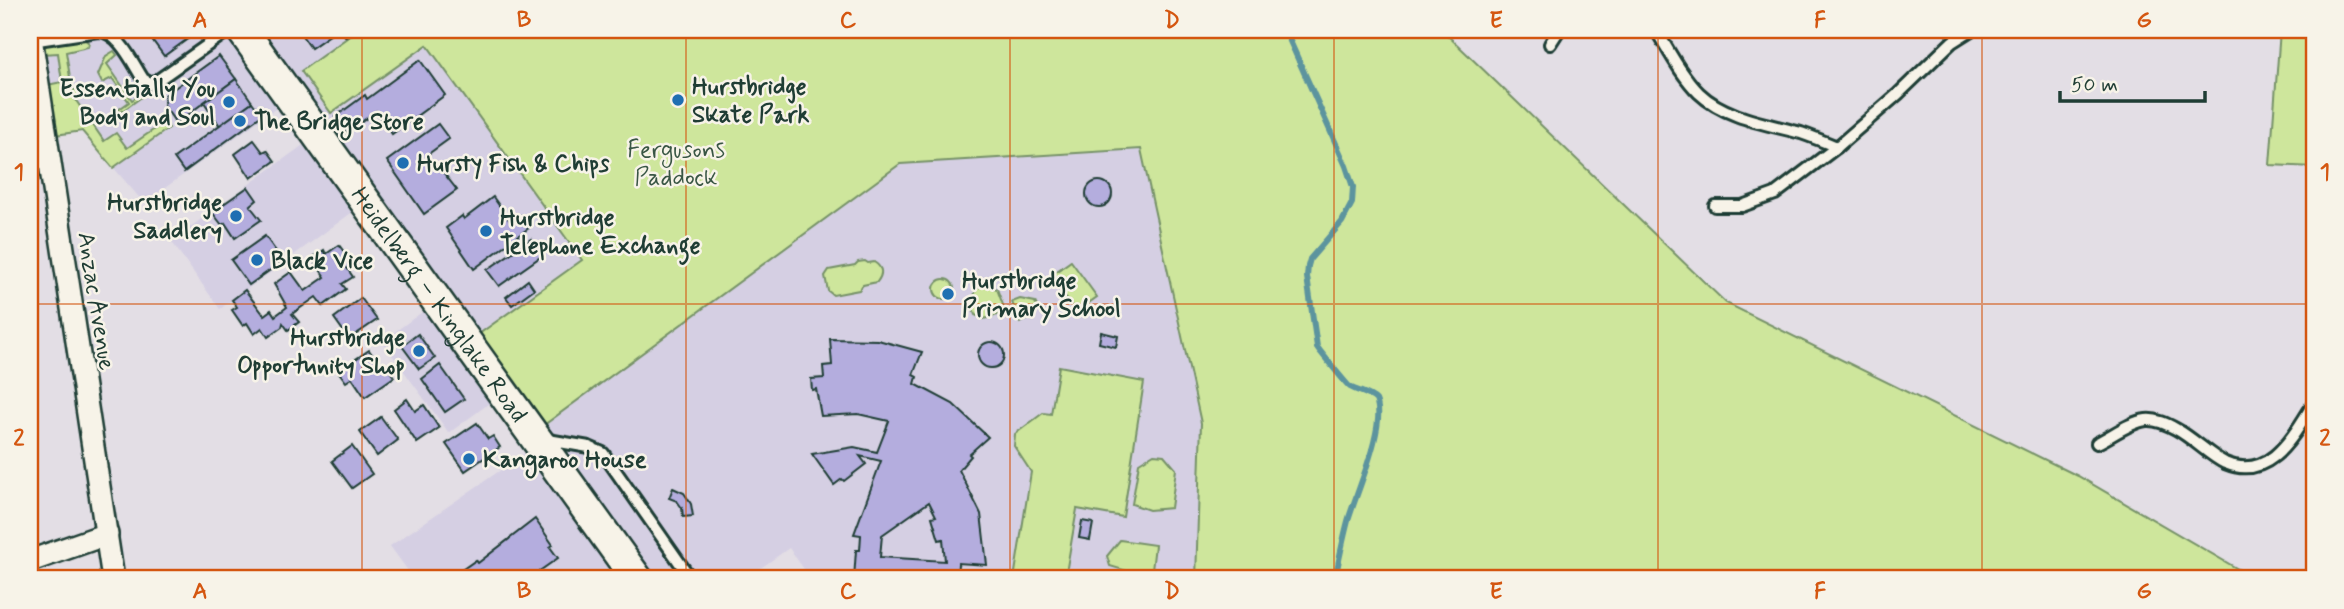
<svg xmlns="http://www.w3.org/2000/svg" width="2344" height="609" font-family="Mynerve,sans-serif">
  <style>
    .built { fill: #d5cfe3 }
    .green { fill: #cee69c; stroke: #769268; stroke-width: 2 }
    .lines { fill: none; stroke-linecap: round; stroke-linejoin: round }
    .stream { stroke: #5c949e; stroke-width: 6 }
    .building { fill: #b4adde; stroke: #1f3d34; stroke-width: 2; fill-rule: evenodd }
    .service-casing { stroke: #1f3d34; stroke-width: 16 }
    .minor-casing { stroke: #1f3d34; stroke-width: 26 }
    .secondary-casing { stroke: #1f3d34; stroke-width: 35 }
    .service { stroke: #f7f3e8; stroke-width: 10 }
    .minor { stroke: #f7f3e8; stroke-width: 21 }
    .secondary { stroke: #f7f3e8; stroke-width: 30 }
    .grid { fill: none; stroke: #d45610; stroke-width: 2; stroke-opacity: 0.55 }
    .poi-dot { fill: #1f6fb2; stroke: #f7f3e8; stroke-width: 2.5 }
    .labels { text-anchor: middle; stroke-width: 5; stroke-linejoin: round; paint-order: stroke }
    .poi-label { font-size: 24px; font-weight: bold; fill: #1f3d34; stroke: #f7f3e8; text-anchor: start }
    .park-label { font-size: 24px; fill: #395644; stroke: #f7f3e8 }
    .street-label { font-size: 24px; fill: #1f3d34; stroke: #f7f3e8 }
    .neatline { fill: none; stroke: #d45610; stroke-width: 2.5 }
    .grid-label { font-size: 23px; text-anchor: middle; font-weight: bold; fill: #d45610 }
  </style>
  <rect width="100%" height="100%" fill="#e3dee5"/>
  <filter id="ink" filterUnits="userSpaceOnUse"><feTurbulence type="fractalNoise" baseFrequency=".0143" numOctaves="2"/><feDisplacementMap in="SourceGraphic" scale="14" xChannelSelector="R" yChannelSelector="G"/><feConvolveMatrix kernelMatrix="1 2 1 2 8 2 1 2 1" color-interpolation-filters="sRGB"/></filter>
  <g filter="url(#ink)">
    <!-- built -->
    <g class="built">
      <path d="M39,30H224L279,106L144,203L82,131L55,135Z"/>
      <path d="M260,30H416L582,261L479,334Z"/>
      <path d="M306,143L354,211L220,309L171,241Z"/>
      <path d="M1141,149L1201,423L1196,579H811L789,548L745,579H654L544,425L901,164Z"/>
      <path d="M425,310L491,402L449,433L382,341Z"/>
      <path d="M527,452L618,579H414L390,546Z"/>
    </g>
    <!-- green -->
    <g class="green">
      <path d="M358,30H1442L1726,303L2078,476L2255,579H1196L1201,423L1141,149L900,164L544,425L479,334L582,260L427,45L331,113L301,71Z"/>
      <path d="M2280,30H2314V167L2270,165Z"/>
      <path d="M84,39L89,43L88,47L66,52L72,90L86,88V91L75,99L104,141L116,133L127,148L165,122L169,128L113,168L82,131L55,135L47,85L62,82L58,53L42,54V49L47,45Z"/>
      <path d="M114,51L117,55L107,64L132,100L141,94L143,96L121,112L118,110L129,102L112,78L102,83L98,75L106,56Z"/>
      <path d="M865,261L868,263L874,262C883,268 883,274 877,282L863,285L859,290L833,295L828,291L825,276L829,270L855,265L858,262Z"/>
      <path d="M1071,261L1097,297L1076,312L1050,276Z"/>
      <circle cx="944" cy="289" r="10"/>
      <path d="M987,285L997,289L1003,305L998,315L984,319L975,315L971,303L977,288Z"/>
      <path d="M1020,299L1035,302L1038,309L1027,320L1020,323L1012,302Z"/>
      <path d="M1059,366L1144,382L1123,517L1077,509L1065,579H1014L1031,472L1014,446L1015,434L1043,413L1051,414Z"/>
      <path d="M1154,454L1164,455L1176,469L1171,508L1149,510L1132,504L1139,463Z"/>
      <path d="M1120,540L1155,545L1152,570L1139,578H1131L1127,571L1110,566L1107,556Z"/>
    </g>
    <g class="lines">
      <!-- stream -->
      <path class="stream" d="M1285,30L1346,166L1353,187L1352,203L1342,222L1310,259L1308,266L1307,277L1317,347C1319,350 1347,385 1350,387C1359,392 1369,393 1376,400C1387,425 1356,493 1348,521C1343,540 1339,560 1335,579"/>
    </g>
    <!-- building -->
    <g class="building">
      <path d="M145,30H200L164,56Z"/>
      <path d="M298,30H337L311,48Z"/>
      <path d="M340,30H356L346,37Z"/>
      <path d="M219,56L236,79L176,123L164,106L165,95Z"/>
      <path d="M420,60L445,95L392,134L376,111L347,133L335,117L365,95L367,99Z"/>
      <path d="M236,79L252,102L220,126L204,102Z"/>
      <path d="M252,102L262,115L184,172L174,158Z"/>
      <path d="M438,124L449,139L427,155L437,169L439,167L457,190L424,214L387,161Z"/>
      <path d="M254,140L263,152L267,150L275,161L251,178L235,154Z"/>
      <circle cx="1099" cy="194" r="13"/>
      <path d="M248,187L257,200L250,206L261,220L235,238L225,223L222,225L212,212Z"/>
      <path d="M493,197L511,222L521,215L530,227L474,269L446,228L462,216L464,219Z"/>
      <path d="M265,236L283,261L249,285L231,260Z"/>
      <path d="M531,239L543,255L499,286L487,270Z"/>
      <path d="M339,245L353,264L347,268L353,277L342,284L346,289L323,306L316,297L292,314L299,322L288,330L283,323L282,327L268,337L262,328L254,334L247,323L243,326L232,310L237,307L232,300L245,290L264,315L271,310L275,316L287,307L274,284L291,272L305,291L325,277L312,258L324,250L326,254Z"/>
      <path d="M528,280L534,289L512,305L506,297Z"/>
      <path d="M361,298L377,320L349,339L334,318Z"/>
      <path d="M1101,332L1118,336L1116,347L1099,343Z"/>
      <path d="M418,334L435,358L419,369L402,346Z"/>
      <path d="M830,339L878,340L922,352L913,375L917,377L915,384L953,404L988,437L969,454L971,456L959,470L981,514L987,565L958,563L957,579H854L856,550H860L861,535L854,534L881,461L860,456L866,464L844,481L842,479L834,485L812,454L854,447L877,452L889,421L858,414L821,416L816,389L812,390L811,379L824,378L823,366L832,365ZM929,502L936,516L932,517L939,540L943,539L945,561L880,557L882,535Z"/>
      <circle cx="991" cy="355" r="13"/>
      <path d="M369,350L382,368L386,365L394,377L365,397L352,378L346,382L338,371Z"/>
      <path d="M440,365L464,399L445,412L422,379Z"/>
      <path d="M407,399L415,411L424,405L439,428L417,443L394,409Z"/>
      <path d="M381,417L398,440L377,456L360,432Z"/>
      <path d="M477,423L488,439L493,436L500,447L465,471L446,444Z"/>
      <path d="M352,446L372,474L352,488L332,461Z"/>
      <path d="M673,488L684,493L688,499L691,504L693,516L683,517L682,508L677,501L669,498Z"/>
      <path d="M535,519L553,545L550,547L558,558L531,577L530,575L523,579H460L456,574L476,560L478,563Z"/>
      <path d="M1082,521L1093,523L1090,540L1079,538Z"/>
    </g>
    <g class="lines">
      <!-- service casing -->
      <g class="service-casing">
        <g id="service">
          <path d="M1656,30C1669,51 1681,75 1699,93C1725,118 1768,124 1801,133C1813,137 1825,142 1837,147"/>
          <path d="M31,41L98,31C119,31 133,64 143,79L149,83L158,80L229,30"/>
          <path d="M1550,44L1559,30"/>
          <path d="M1715,206H1742L1775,194L1837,147L1898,94L1952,42L1971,30"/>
          <path d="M542,439L589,447L603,453L691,579"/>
          <path d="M2097,443C2112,436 2130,422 2146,420C2157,419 2167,424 2176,429C2193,438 2210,456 2225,463C2271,482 2294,434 2314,403"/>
        </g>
      </g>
      <!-- minor casing -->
      <g class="minor-casing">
        <g id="minor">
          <path d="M30,31L113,579"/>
          <path d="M30,561L107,534"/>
        </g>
      </g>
      <!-- secondary casing -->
      <g class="secondary-casing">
        <g id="secondary">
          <path id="s1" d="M242,30L637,579"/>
        </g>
      </g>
      <!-- service -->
      <use href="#service" class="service"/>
      <!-- minor -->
      <use href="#minor" class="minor"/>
      <!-- secondary -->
      <use href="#secondary" class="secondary"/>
    </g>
  </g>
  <!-- grid -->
  <path class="grid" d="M362,30V579M686,30V579M1010,30V579M1334,30V579M1658,30V579M1982,30V579M30,304H2314"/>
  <!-- markers -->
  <g class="poi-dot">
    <circle cx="678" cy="100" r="7"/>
    <circle cx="229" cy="102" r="7"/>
    <circle cx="240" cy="121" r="7"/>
    <circle cx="403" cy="163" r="7"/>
    <circle cx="236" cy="216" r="7"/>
    <circle cx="486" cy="231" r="7"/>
    <circle cx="257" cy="260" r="7"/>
    <circle cx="948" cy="294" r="7"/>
    <circle cx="419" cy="351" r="7"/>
    <circle cx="469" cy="459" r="7"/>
  </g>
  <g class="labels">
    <!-- poi labels -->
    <g class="poi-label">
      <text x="692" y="94">Hurstbridge<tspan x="692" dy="28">Skate Park</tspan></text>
      <text x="215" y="96" text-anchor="end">Essentially You<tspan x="215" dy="28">Body and Soul</tspan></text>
      <text x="254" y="129">The Bridge Store</text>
      <text x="417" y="171">Hursty Fish &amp; Chips</text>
      <text x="222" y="210" text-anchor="end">Hurstbridge<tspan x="222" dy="28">Saddlery</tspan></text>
      <text x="500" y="225">Hurstbridge<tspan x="500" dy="28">Telephone Exchange</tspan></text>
      <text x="271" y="268">Black Vice</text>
      <text x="962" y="288">Hurstbridge<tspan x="962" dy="28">Primary School</tspan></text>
      <text x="405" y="345" text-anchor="end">Hurstbridge<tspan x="405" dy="28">Opportunity Shop</tspan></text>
      <text x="483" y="467">Kangaroo House</text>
    </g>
    <!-- park labels -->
    <g class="park-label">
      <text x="676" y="157">Fergusons<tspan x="676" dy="28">Paddock</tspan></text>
    </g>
    <!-- street labels -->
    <g class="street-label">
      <text transform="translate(97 301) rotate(81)" y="8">Anzac Avenue</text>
      <text dy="8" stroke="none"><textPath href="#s1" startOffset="338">Heidelberg – Kinglake Road</textPath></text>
    </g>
  </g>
  <!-- margin -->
  <rect width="2344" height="609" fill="none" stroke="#f7f3e8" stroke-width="77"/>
  <!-- scale -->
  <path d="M2060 91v10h145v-10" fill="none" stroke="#1f3d34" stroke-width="3.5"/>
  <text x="2071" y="91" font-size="21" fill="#1f3d34" stroke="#f7f3e8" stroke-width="5" paint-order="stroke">50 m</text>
  <rect x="38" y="38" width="2268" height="532" class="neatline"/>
  <g class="grid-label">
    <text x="200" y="27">A</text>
    <text x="524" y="27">B</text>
    <text x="848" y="27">C</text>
    <text x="1172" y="27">D</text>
    <text x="1496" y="27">E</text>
    <text x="1820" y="27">F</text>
    <text x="2144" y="27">G</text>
    <text x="19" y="179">1</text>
    <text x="2325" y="179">1</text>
    <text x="19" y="445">2</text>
    <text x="2325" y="445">2</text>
    <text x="200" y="598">A</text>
    <text x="524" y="598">B</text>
    <text x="848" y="598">C</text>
    <text x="1172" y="598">D</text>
    <text x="1496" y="598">E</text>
    <text x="1820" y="598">F</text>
    <text x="2144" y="598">G</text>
  </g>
</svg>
